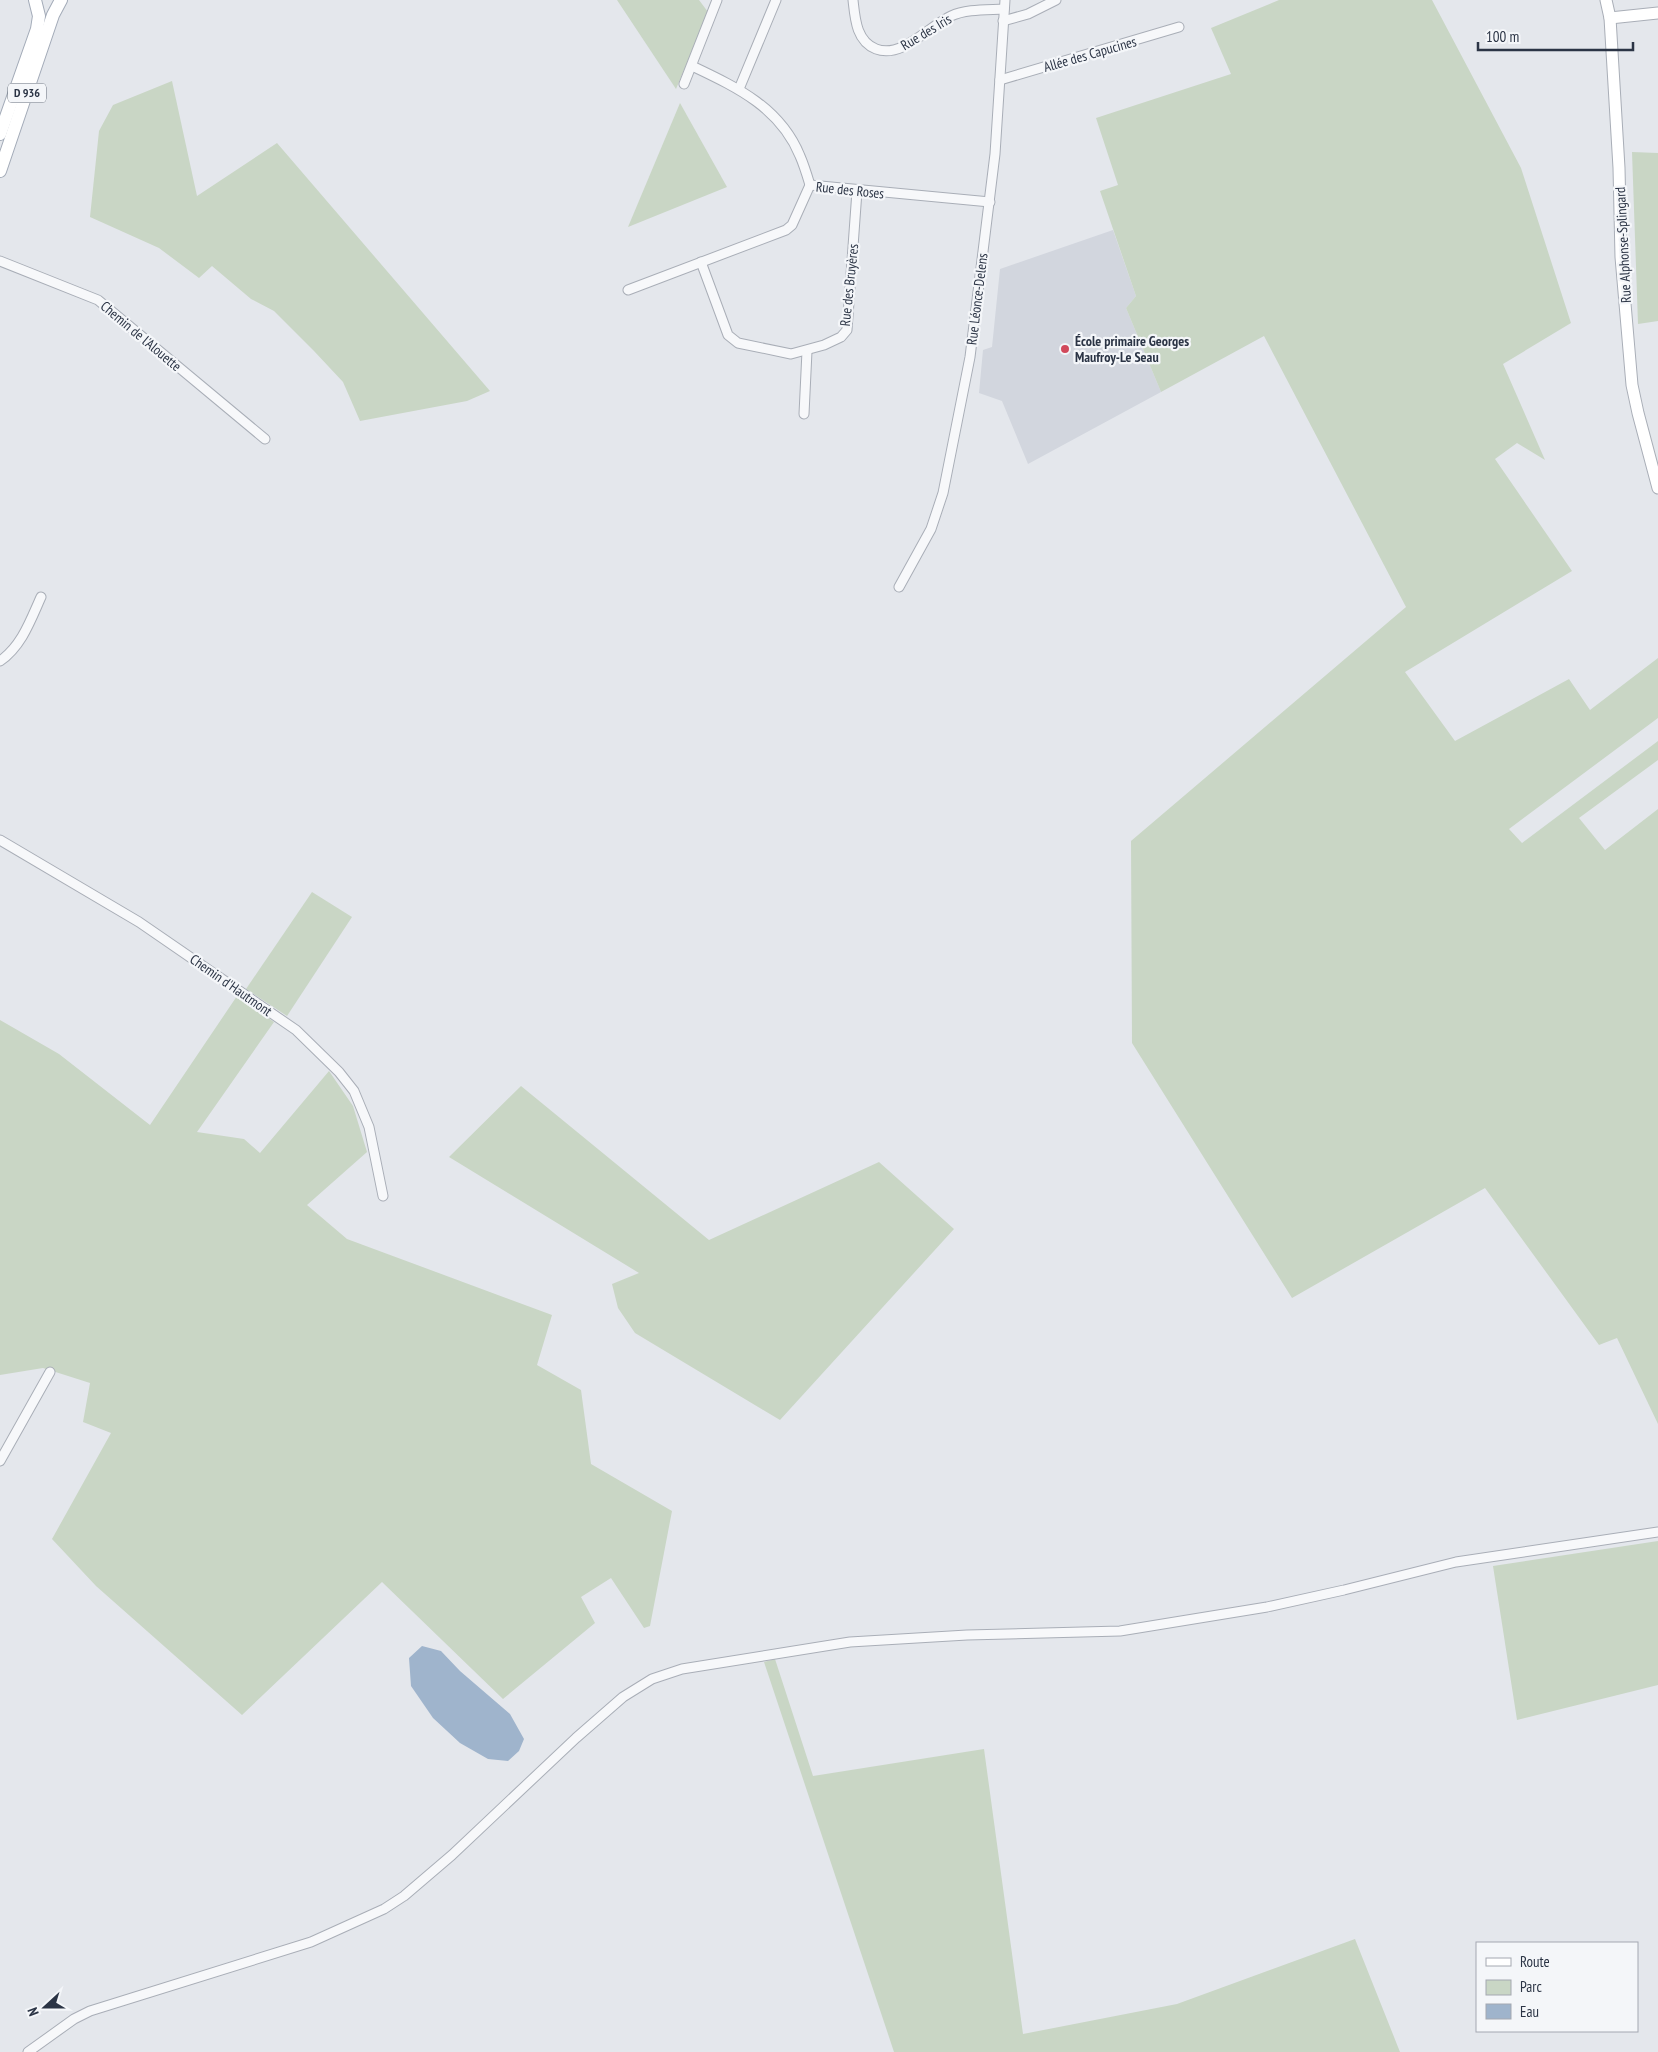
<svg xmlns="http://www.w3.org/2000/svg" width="1658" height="2052" font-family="'PT Sans Narrow',sans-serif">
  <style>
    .built { fill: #d2d6de }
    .green { fill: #c9d6c5 }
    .water { fill: #9fb4cc }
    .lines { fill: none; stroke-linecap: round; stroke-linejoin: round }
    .street-casing { stroke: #a9aeb7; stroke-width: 11 }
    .secondary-casing { stroke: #a9aeb7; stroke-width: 13 }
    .primary-casing { stroke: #a3abb8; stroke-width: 14 }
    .street { stroke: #f7f8fa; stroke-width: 9 }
    .secondary { stroke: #fff; stroke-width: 11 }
    .primary { stroke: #fff; stroke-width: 12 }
    .poi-dot { fill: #d1495b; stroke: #f4f6f9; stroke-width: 2 }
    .labels { text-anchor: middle; stroke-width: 4.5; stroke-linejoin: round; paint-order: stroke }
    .shield { fill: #f4f6f9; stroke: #676e7b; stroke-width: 1 }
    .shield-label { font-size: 12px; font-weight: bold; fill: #2b3445 }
    .street-label { font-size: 14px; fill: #2b3445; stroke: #f4f6f9 }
    .poi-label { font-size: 14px; font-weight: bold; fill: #2b3445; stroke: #f4f6f9; text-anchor: start }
  </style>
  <rect width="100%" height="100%" fill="#e4e7ec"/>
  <!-- built -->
  <path class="built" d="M1113,230L1136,296L1126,308L1161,392L1028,464L1002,401L979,393L983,350L992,347L1000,269Z"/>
  <!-- green -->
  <g class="green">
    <path d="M617,0H699L708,12L676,89Z"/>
    <path d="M1279,0H1432L1521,168L1571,323L1503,364L1545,460L1517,443L1495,459L1572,571L1405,672L1455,741L1569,679L1590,710L1658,658V718L1509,829L1522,843L1658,741V760L1579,818L1605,850L1658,809V1424L1617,1338L1599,1345L1485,1188L1292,1298L1132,1043L1131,841L1406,607L1264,336L1161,392L1126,308L1136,296L1100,191L1118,185L1096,118L1231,74L1211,28Z"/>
    <path d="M172,81L197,196L277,143L490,391L467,401L360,421L343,382L314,351L274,311L251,299L212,266L199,278L159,248L90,217L99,131L113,105Z"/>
    <path d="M680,103L727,187L628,227Z"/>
    <path d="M1632,152L1658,153V321L1638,324Z"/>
    <path d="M312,892L352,917L287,1016L246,989Z"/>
    <path d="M237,996L274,1022L197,1132L244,1139L260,1153L329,1071L353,1106L367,1152L307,1205L347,1239L552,1315L537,1365L581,1390L591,1464L672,1511L650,1626L644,1628L611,1578L581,1597L595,1623L503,1699L382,1582L242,1715L96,1586L52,1539L111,1433L83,1422L90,1383L43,1368L0,1375V1020L59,1054L150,1125Z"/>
    <path d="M521,1086L709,1240L879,1162L954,1229L780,1420L635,1333L618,1308L612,1284L639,1273L449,1157Z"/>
    <path d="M1658,1541V1685L1517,1720L1493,1566Z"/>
    <path d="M775,1659L813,1776L984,1749L1023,2034L1177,2004L1355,1939L1400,2052H894L764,1662Z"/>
  </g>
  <!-- water -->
  <path class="water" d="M422,1646L441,1651L460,1671L510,1714L524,1739L519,1751L508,1761L488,1759L460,1743L433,1718L411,1686L409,1658Z"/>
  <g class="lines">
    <!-- street casing -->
    <g class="street-casing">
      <g id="street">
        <path d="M853,0C855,18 856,41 876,49C902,59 929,26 951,16C966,9 987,10 1004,9"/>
        <path d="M1003,21L1028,14L1056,0"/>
        <path d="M692,66C736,87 780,107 800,156C804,165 807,175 810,185"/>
        <path d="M1000,80L1179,27"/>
        <path d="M684,84L717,0"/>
        <path d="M739,89L776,0"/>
        <path d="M810,185L990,202"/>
        <path d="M0,261L98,300L265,439"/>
        <path d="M701,262L728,335L738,343L791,354L824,345L841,337L847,330L857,191"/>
        <path d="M628,290L786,230L792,225L810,185"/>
        <path d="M804,414L807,351"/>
        <path d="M899,587L931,529L943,493L970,357L995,154L1005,0"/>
        <path d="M0,661C22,646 31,619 41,597"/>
        <path d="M0,840L139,922L296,1030L339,1072L354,1091L369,1127L383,1196"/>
        <path d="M0,1461L50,1372"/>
        <path d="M28,2052L74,2019L90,2011L311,1942L384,1909L404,1896L452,1855L576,1738L623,1697L652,1679L682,1669L850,1642L967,1635L1120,1631L1267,1607L1344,1590L1456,1562L1658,1532"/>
      </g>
    </g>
    <!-- secondary casing -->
    <g class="secondary-casing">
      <g id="secondary">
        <path d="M1606,0L1610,18L1619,168L1621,257L1632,385L1638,413L1658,488"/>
        <path d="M1610,18L1658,13"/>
      </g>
    </g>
    <!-- primary casing -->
    <g class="primary-casing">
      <g id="primary">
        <path d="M0,134L37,29L39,16L35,0"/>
        <path d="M0,171L53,15L61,0"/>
      </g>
    </g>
    <!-- street -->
    <use href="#street" class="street"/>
    <!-- secondary -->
    <use href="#secondary" class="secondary"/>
    <!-- primary -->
    <use href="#primary" class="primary"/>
  </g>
  <!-- markers -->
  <circle class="poi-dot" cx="1065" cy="349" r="5"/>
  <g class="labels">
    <!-- shield labels -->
    <rect class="shield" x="8" y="83.5" width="38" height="19" rx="4"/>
    <g class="shield-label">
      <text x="27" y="97">D 936</text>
    </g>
    <!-- street labels -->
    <g class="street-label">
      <text transform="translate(926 32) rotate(-31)" y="5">Rue des Iris</text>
      <text transform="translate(1090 54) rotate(-16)" y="5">Allée des Capucines</text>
      <text transform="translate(850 190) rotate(6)" y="5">Rue des Roses</text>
      <text transform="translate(1623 245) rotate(-93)" y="5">Rue Alphonse-Splingard</text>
      <text transform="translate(849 285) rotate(-84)" y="5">Rue des Bruyères</text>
      <text transform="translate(977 299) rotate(-83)" y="5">Rue Léonce-Delens</text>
      <text transform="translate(141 336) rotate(40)" y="5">Chemin de l'Alouette</text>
      <text transform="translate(231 985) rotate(35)" y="5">Chemin d'Hautmont</text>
    </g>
    <!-- poi labels -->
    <g class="poi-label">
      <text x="1075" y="346">École primaire Georges<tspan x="1075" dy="16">Maufroy-Le Seau</tspan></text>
    </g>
  </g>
  <!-- legend -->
  <rect x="1476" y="1942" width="162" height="90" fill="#f4f6f9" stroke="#a4a8b1"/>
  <rect x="1486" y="1958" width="25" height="8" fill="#ffffff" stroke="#a4a8b1"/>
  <text x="1520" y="1967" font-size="15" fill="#2b3445">Route</text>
  <rect x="1486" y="1980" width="25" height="15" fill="#c9d6c5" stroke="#a4a8b1"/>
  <text x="1520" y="1992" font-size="15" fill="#2b3445">Parc</text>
  <rect x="1486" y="2004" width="25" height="15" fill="#9fb4cc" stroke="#a4a8b1"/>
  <text x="1520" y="2017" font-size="15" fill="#2b3445">Eau</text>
  <!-- north arrow -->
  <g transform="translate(45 2007) rotate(249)" stroke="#f4f6f9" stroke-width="4" paint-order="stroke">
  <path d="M0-4L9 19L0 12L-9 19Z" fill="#2b3445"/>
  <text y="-8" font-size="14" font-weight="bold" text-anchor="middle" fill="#2b3445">N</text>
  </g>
  <!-- scale -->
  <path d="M1478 42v8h155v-8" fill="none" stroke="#2b3445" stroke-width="2.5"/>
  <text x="1486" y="42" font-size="15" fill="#2b3445" stroke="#f4f6f9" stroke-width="4" paint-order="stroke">100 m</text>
</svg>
